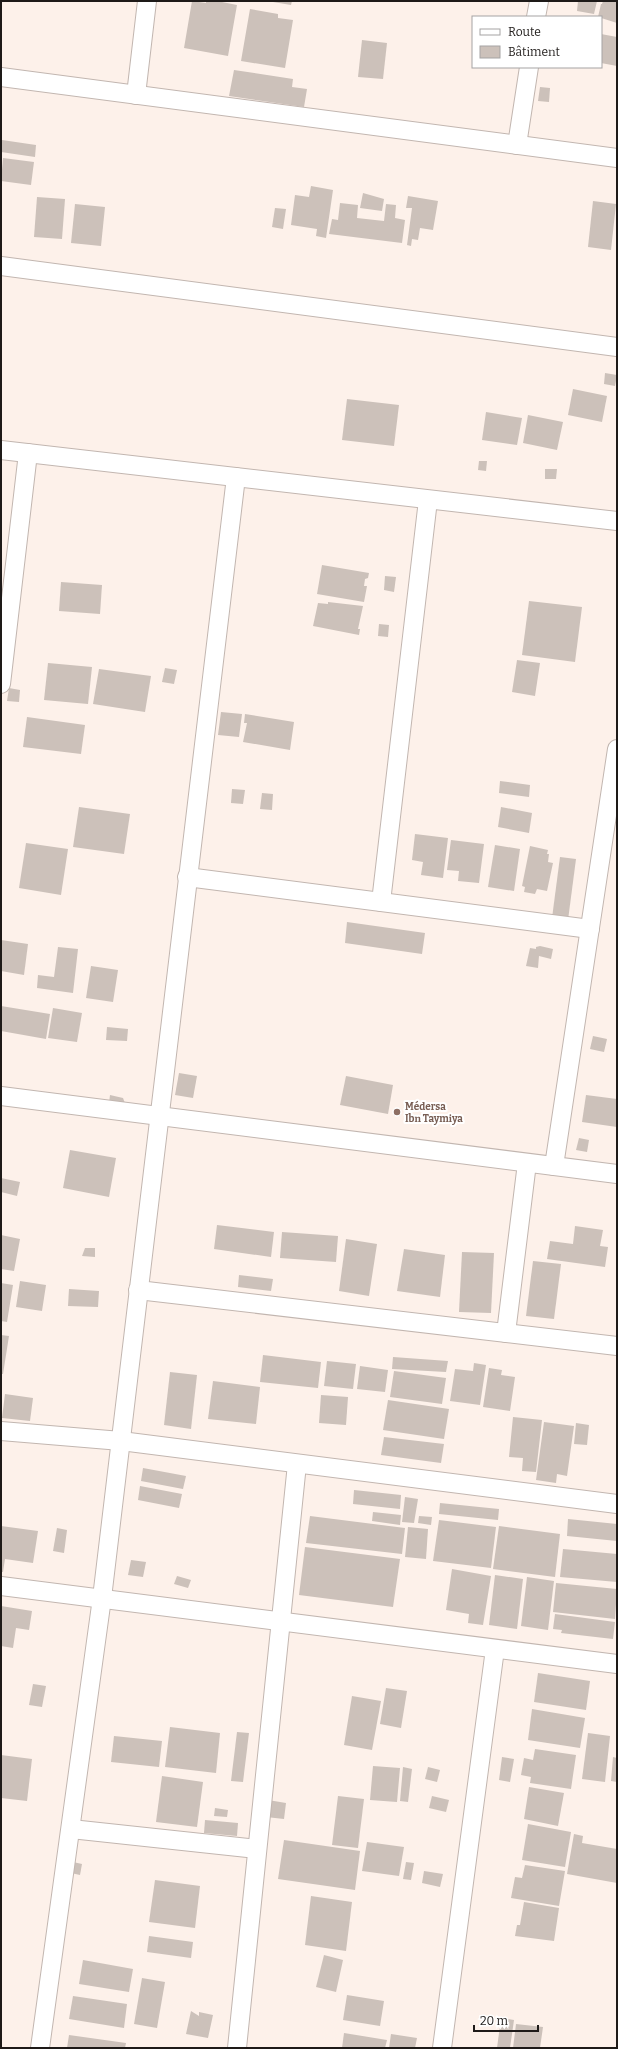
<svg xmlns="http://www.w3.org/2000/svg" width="618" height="2049" font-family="Bitter,serif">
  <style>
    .building { fill: #ccc1ba }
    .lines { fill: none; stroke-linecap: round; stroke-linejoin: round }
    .minor-casing { stroke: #c2b6b0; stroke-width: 20 }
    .minor { stroke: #fff; stroke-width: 18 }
    .education-dot { fill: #8d6e63; stroke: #fff; stroke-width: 1.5 }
    .labels { text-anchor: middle; stroke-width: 4; stroke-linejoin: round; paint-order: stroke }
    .education-label { font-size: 10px; font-weight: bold; fill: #785e54; stroke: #fff; text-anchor: start }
  </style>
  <rect width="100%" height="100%" fill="#fdf1ea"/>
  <!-- building -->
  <g class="building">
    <path d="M192,1L206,3V1H217L237,5L228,56L184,48Z"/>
    <path d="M267,1H292L291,5Z"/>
    <path d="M578,1H597L594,14L577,11Z"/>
    <path d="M603,1H617V23L598,17L601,4H602Z"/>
    <path d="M250,9L278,14V18L293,20L285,68L241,61Z"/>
    <path d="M601,34L617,37V66L601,63Z"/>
    <path d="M362,40L387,43L383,79L358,77Z"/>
    <path d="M234,70L293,79L292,87L307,89L304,107L229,96Z"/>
    <path d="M540,87L550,88L549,102L538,101Z"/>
    <path d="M2,140L36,145L35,157L1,152Z"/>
    <path d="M3,158L34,162L31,185L1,181Z"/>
    <path d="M311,186L333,190L326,238L316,236L317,229L291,225L295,195L309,197Z"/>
    <path d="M363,193L384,199L382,211L360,208Z"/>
    <path d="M408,196L438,201L433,230L420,228L418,240L412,239L411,246L407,245L412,208H406Z"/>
    <path d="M37,197L65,199L62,239L34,237Z"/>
    <path d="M593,201L616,204L611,250L588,247Z"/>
    <path d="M340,203L358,205L357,218L384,221L386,204L396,205L395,218L405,220L402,243L329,234L332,219L338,220Z"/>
    <path d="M75,204L105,207L101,246L71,243Z"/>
    <path d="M275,208L286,209L283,229L272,227Z"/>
    <path d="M605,373L617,375L615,386L604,384Z"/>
    <path d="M573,389L607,396L602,422L568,415Z"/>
    <path d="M347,399L399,405L394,446L342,440Z"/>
    <path d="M486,412L522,418L517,445L482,440Z"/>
    <path d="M528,415L563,422L557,450L523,443Z"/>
    <path d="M479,461H487L486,471L478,470Z"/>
    <path d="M545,469H557L556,479H545Z"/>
    <path d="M322,565L369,573L368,578L365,579L364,586H367L364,602L317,594Z"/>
    <path d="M385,576L396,577L394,592L384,590Z"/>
    <path d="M61,582L102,585L100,614L59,611Z"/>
    <path d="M529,601L582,607L575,662L522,655Z"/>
    <path d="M328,602L363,606L358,629H360L359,635L313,626L318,603L328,604Z"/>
    <path d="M379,624L389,625L388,637L378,636Z"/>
    <path d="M517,660L540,663L535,696L512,692Z"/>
    <path d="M48,663L92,667L88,704L44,700Z"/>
    <path d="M165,668L177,670L174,684L162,682Z"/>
    <path d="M99,669L151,676L145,712L93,704Z"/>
    <path d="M9,688L20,690L19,702L7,701Z"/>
    <path d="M221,712L242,714L239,737L218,735Z"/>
    <path d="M245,714L294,722L290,750L243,742L247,723H244Z"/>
    <path d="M27,717L85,725L81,754L23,747Z"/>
    <path d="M500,781L530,785L529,797L499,793Z"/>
    <path d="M232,789L245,790L243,804L231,803Z"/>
    <path d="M262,793L273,794L272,810L260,809Z"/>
    <path d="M79,807L130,814L124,854L73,847Z"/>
    <path d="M501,807L532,813L529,833L498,827Z"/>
    <path d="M415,834L448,838L443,878L421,875L423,862L412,860Z"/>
    <path d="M451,840L484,844L479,883L458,881L459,871L447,870Z"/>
    <path d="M26,843L68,849L61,895L19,888Z"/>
    <path d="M495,845L520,849L514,891L488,887Z"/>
    <path d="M530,846L548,850L547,854H549L548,862L553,863L547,891L537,889L535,894L524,892L525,887L522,886Z"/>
    <path d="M560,857L576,859L568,920L552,918Z"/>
    <path d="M347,922L425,933L422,954L345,943Z"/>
    <path d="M1,940L28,944L24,975L1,971Z"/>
    <path d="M540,946L553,949L551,959L539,956L538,968L526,966L530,948L536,949V947Z"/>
    <path d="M58,947L78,949L73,993L37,988L38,975L54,977Z"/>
    <path d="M91,966L118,970L113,1002L86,998Z"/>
    <path d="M1,1006L50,1014L46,1039L1,1031Z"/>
    <path d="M53,1008L82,1013L77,1042L48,1038Z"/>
    <path d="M107,1027L128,1029L127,1041L106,1040Z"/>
    <path d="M593,1036L607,1039L604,1052L590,1049Z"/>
    <path d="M179,1073L197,1076L193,1098L175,1095Z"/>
    <path d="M346,1076L393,1085L388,1114L340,1105Z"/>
    <path d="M110,1095L123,1098L126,1106L109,1103Z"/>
    <path d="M586,1095L617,1099V1127L582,1122Z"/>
    <path d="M579,1138L589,1140L587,1152L576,1150Z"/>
    <path d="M70,1150L116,1158L109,1197L63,1188Z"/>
    <path d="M1,1178L20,1182L17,1196L1,1192Z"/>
    <path d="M217,1225L274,1232L271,1257L214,1249Z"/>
    <path d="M575,1226L603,1230L600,1246L608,1247L605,1267L547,1259L550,1241L573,1244Z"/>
    <path d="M282,1232L338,1236L336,1262L280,1258Z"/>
    <path d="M1,1235L20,1239L14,1271L1,1269Z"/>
    <path d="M346,1239L377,1244L369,1296L339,1291Z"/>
    <path d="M85,1248H95V1257L82,1256Z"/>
    <path d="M404,1249L445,1255L440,1297L397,1291Z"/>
    <path d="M462,1252L494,1253L491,1313L459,1312Z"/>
    <path d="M533,1261L561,1264L554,1319L526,1316Z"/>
    <path d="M239,1275L273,1279L271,1291L238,1287Z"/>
    <path d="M20,1281L46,1285L42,1311L16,1307Z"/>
    <path d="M1,1283L13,1285L7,1322L1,1321Z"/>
    <path d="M69,1289L99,1291L98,1307L68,1306Z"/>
    <path d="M1,1335L9,1336L3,1374H1Z"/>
    <path d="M263,1355L321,1362L318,1388L260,1382Z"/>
    <path d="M393,1357L448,1361L446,1372L392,1369Z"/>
    <path d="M327,1361L356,1364L353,1389L324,1386Z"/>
    <path d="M474,1363L486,1365L480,1405L450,1401L455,1369L473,1371Z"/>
    <path d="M360,1366L388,1370L385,1392L357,1389Z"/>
    <path d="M489,1368L502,1370L501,1375L515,1377L510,1411L483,1407Z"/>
    <path d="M394,1371L446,1378L442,1404L390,1397Z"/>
    <path d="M170,1372L197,1375L191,1429L164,1425Z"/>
    <path d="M213,1381L260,1387L256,1424L208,1419Z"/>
    <path d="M5,1394L33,1398L30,1421L2,1418Z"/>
    <path d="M321,1395L348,1397L346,1425L319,1423Z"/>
    <path d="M388,1400L449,1409L444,1439L383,1430Z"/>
    <path d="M513,1417L542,1420L536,1472L522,1471L523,1458L509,1457Z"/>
    <path d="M544,1422L574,1426L567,1476L557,1474L556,1483L536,1480Z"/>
    <path d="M576,1423L589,1425L587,1445L574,1444Z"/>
    <path d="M384,1437L444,1444L441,1463L381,1455Z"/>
    <path d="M143,1468L186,1476L183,1489L141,1481Z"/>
    <path d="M140,1486L182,1494L179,1508L138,1500Z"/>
    <path d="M354,1490L401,1495L400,1509L353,1504Z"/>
    <path d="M405,1497L418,1499L414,1523L402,1522Z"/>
    <path d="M440,1503L499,1509L498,1520L439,1514Z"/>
    <path d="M373,1512L401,1515L400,1525L372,1521Z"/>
    <path d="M310,1516L405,1528L402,1554L306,1543Z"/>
    <path d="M419,1516L432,1517L431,1525L418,1523Z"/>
    <path d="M568,1519L617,1524V1541L567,1536Z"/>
    <path d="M439,1520L496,1527L491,1568L433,1561Z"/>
    <path d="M1,1526L38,1531L33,1563L5,1559L3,1572H1Z"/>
    <path d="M499,1526L560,1534L555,1577L493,1569Z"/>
    <path d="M408,1527L428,1529L426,1559L405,1557Z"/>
    <path d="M57,1528L67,1530L64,1553L53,1551Z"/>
    <path d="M305,1547L400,1559L393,1607L299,1595Z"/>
    <path d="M563,1549L617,1554V1582L560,1577Z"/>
    <path d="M131,1560L146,1562L143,1577L128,1575Z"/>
    <path d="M452,1569L491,1576L483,1625L468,1623L469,1614L446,1610Z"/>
    <path d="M495,1575L523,1579L517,1629L489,1625Z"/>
    <path d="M177,1576L191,1580L188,1588L174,1584Z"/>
    <path d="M527,1577L554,1581L548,1630L521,1626Z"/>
    <path d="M556,1583L617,1589L615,1619L553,1612Z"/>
    <path d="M1,1606L32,1611L29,1630L16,1628L13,1648L1,1646Z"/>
    <path d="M555,1614L615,1622L613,1639L561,1633L562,1630L553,1629Z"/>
    <path d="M538,1673L590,1681L586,1710L534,1702Z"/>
    <path d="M33,1684L46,1686L42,1707L29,1705Z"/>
    <path d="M386,1688L407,1691L401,1728L380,1724Z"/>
    <path d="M352,1696L381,1701L372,1750L344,1745Z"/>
    <path d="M532,1709L585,1718L580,1748L528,1740Z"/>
    <path d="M170,1727L220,1733L216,1773L165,1767Z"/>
    <path d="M237,1732L249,1733L243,1782L231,1781Z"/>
    <path d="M588,1733L610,1736L605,1782L582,1779Z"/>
    <path d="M114,1736L162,1741L159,1767L111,1762Z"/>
    <path d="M535,1749L576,1755L571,1789L530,1783L531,1777L521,1775L524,1758L533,1760Z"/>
    <path d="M1,1755L32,1759L27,1801L1,1798Z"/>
    <path d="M502,1757L514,1759L510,1782L499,1780Z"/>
    <path d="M613,1757L617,1758V1782L611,1781Z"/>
    <path d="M373,1766L400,1768L397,1802L370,1800Z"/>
    <path d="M403,1767L412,1769L408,1802L400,1801Z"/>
    <path d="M428,1767L440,1770L437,1782L425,1779Z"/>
    <path d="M162,1776L203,1782L197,1827L156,1822Z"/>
    <path d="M529,1787L564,1793L558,1826L524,1819Z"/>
    <path d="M338,1796L364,1799L358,1848L332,1845Z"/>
    <path d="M432,1796L449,1800L446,1812L429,1808Z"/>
    <path d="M268,1800L286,1803L284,1819L266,1817Z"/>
    <path d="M215,1808L228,1810L227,1817L214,1816Z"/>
    <path d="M205,1820L238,1823L237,1836L204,1833Z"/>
    <path d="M528,1824L571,1832L565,1867L522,1860Z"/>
    <path d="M574,1834L583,1836L582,1843L617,1849V1883L567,1874Z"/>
    <path d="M284,1840L360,1851L355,1890L278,1879Z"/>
    <path d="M367,1842L404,1847L399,1876L362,1871Z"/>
    <path d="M73,1862L82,1864L80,1875L71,1873Z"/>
    <path d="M406,1862L414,1863L411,1880L403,1879Z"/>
    <path d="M525,1865L565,1871L559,1906L511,1898L515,1877L522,1878Z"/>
    <path d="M424,1871L443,1874L440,1887L422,1883Z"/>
    <path d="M155,1880L200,1886L195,1928L149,1922Z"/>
    <path d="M311,1896L352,1902L346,1951L305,1945Z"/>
    <path d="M524,1902L559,1908L554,1941L515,1936L517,1925H520Z"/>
    <path d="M149,1936L193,1942L191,1958L147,1952Z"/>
    <path d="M324,1955L343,1960L336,1992L316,1987Z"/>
    <path d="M83,1960L133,1969L129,1992L79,1984Z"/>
    <path d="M142,1978L165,1982L157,2028L134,2024Z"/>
    <path d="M347,1995L384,2001L380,2026L343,2020Z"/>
    <path d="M73,1996L127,2004L124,2028L69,2019Z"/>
    <path d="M191,2011L199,2016V2012L213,2015L208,2038L186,2034Z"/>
    <path d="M501,2018L514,2020L510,2048H497Z"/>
    <path d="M516,2024L543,2027L540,2048H513Z"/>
    <path d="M344,2033L387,2040L385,2048H342Z"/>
    <path d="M391,2034L417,2038L415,2048H389Z"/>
    <path d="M69,2035L126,2043L125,2048H67Z"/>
  </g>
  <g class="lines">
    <!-- minor casing -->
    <g class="minor-casing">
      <g id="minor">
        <path d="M536,17L539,1"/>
        <path d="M1,77L617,158"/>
        <path d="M136,95L147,1"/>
        <path d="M517,145L529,67"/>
        <path d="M1,266L617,347"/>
        <path d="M1,450L617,521"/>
        <path d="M1,684L28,453"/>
        <path d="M187,877L590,929"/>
        <path d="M381,902L428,500"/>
        <path d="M1,1096L617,1174"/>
        <path d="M554,1166L617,749"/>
        <path d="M138,1290L617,1346"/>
        <path d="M506,1333L527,1163"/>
        <path d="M1,1431L121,1441L617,1504"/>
        <path d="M1,1586L617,1664"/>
        <path d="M71,1829L257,1849"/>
        <path d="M40,2048L102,1598L236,477"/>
        <path d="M237,2048L297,1464"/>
        <path d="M442,2048L495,1649"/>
      </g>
    </g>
    <!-- minor -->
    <use href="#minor" class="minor"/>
  </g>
  <!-- markers -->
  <circle class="education-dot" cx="397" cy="1112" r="4"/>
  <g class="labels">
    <!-- education labels -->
    <g class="education-label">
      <text x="405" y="1110">Médersa<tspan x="405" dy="12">Ibn Taymiya</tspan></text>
    </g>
  </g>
  <!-- border -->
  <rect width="618" height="2049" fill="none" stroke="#1e1a18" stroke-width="4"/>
  <!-- legend -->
  <rect x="472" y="16" width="130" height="52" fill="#ffffff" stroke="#a5a3a3"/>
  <rect x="480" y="29" width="20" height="6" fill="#ffffff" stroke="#a5a3a3"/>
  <text x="508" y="36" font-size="12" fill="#1e1a18">Route</text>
  <rect x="480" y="46" width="20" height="12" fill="#ccc1ba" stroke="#a5a3a3"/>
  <text x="508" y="56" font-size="12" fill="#1e1a18">Bâtiment</text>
  <!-- scale -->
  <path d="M474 2025v6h64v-6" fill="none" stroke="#1e1a18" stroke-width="2"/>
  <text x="480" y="2025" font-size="12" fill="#1e1a18" stroke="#ffffff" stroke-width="3" paint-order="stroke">20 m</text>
</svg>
